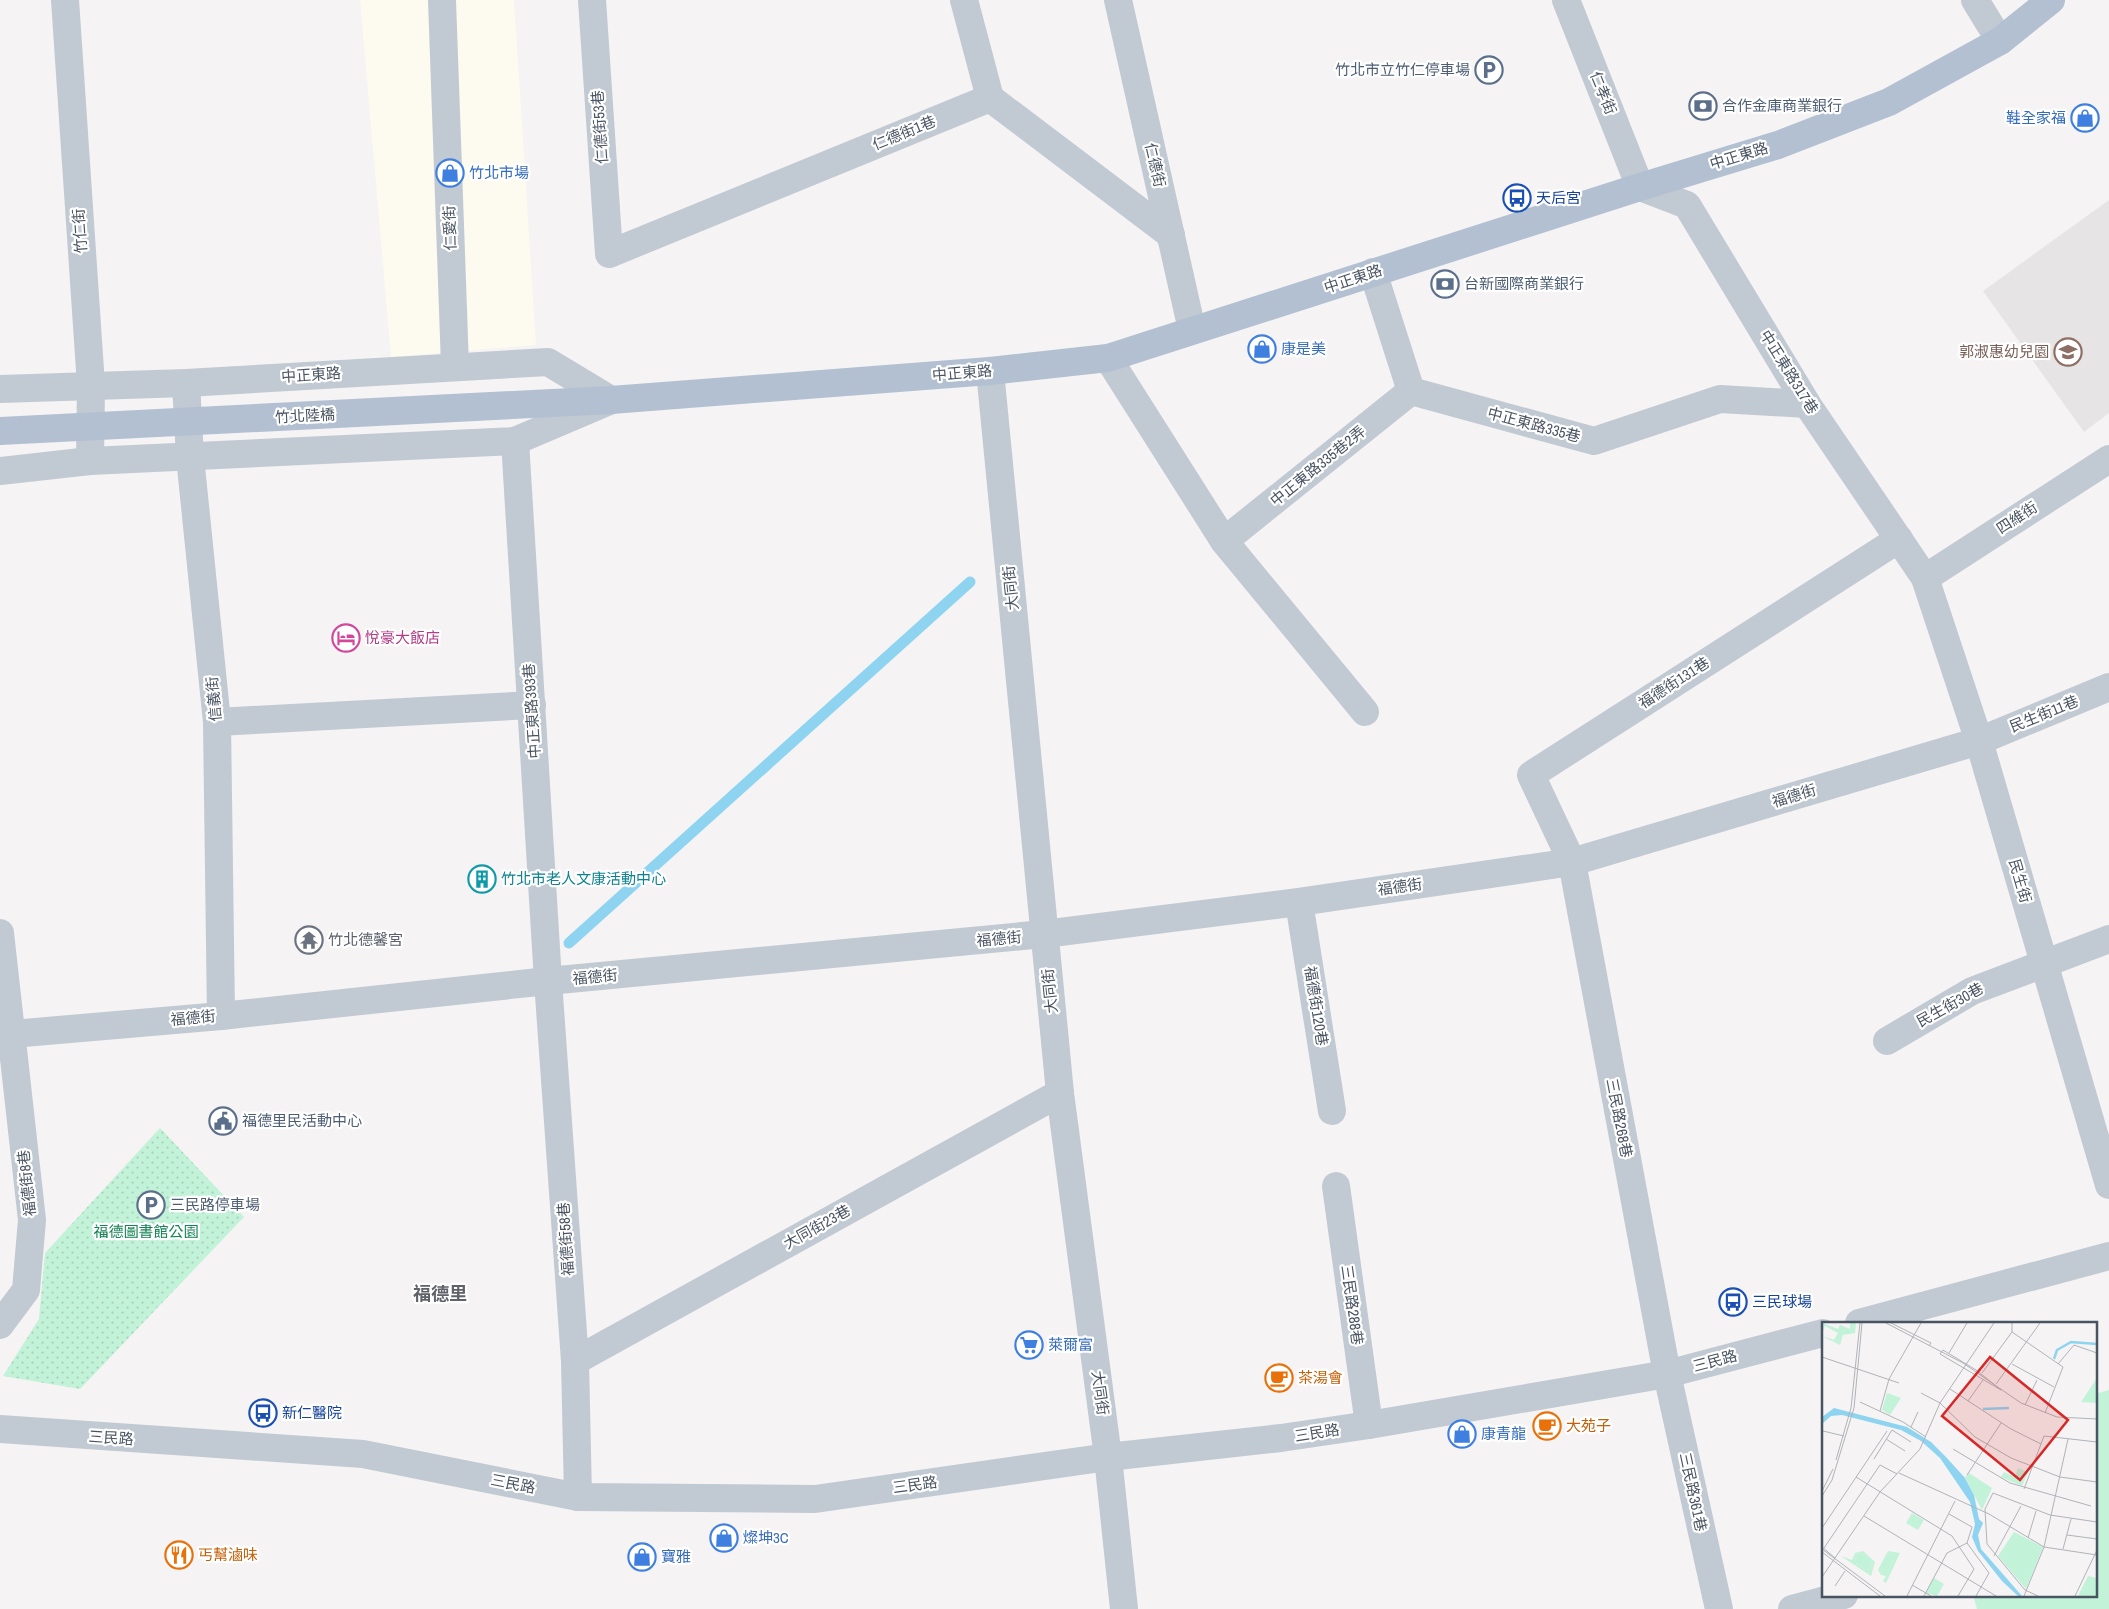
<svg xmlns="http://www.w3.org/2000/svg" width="2109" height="1609" font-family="'Archivo Narrow','Noto Sans TC',sans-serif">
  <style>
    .commercial { fill: #fdfaef }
    .education { fill: #e6e4e5 }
    .park { fill: url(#park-dots) }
    .pitch { fill: #c2f2d8 }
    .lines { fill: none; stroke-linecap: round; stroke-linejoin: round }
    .stream { stroke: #8ed4f0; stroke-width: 11 }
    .minor { stroke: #c1c9d2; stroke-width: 28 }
    .major { stroke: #b2c0d2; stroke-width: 28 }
    .major-bridge { stroke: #b2c0d2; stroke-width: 28 }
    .labels { text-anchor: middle; stroke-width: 4.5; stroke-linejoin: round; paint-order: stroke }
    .service-label { font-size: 15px; fill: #4e5e75; stroke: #fff; text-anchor: start }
    .street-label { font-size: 15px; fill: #495462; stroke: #fff }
    .shop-label { font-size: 15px; fill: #366cbe; stroke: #fff; text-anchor: start }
    .transit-label { font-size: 15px; fill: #164399; stroke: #fff; text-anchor: start }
    .education-label { font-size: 15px; fill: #785e54; stroke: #fff; text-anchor: end }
    .hotel-label { font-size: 15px; fill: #b23c85; stroke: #fff; text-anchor: start }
    .culture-label { font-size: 15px; fill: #0d838f; stroke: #fff; text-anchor: start }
    .worship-label { font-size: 15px; fill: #5b616d; stroke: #fff; text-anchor: start }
    .park-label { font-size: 15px; fill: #148354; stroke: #fff }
    .food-label { font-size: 15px; fill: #c56008; stroke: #fff; text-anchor: start }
    .quarter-label { font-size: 18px; font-weight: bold; fill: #5f6268; stroke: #fff }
    .inset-river { fill: none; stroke: #8ed4f0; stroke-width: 2.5 }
    .inset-road { fill: none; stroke: #b0b3b9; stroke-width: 1 }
    .view { fill: #d62828; fill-opacity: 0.15; stroke: #d62828; stroke-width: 2.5 }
    .inset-edge { fill: none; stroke: #495462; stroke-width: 2.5 }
  </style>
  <defs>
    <pattern id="park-dots" width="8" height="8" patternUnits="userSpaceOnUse" patternTransform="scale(1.25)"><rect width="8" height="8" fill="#c2f2d8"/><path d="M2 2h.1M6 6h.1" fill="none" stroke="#a8d1bc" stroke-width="1.8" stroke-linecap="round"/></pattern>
  </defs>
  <rect width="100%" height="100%" fill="#f5f3f3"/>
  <!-- commercial -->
  <path class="commercial" d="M360,0H514L536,345L391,357Z"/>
  <!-- education -->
  <path class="education" d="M2109,200V413L2084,432L1983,291Z"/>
  <!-- park -->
  <path class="park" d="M160,1128L244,1217L80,1389L3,1376L39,1319L45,1253Z"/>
  <!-- pitch -->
  <path class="pitch" d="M2109,1390V1609H1977L1973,1595H2095V1394Z"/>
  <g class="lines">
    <!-- stream -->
    <path class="stream" d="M569,943L970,582"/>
    <!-- minor -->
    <g class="minor">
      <path d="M65,0L91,385L90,461"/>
      <path d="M442,0L455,366"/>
      <path d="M592,0L609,254L990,98L1171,235"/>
      <path d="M964,0L990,98"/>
      <path d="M1118,0L1192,330"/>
      <path d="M1566,0L1640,187L1687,205L1807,404L1925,578L1979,741L2109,1185"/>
      <path d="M1975,0L2000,41"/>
      <path d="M1373,272L1411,391L1594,441L1720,399L1807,404"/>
      <path d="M1108,358L1224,541L1365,712"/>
      <path d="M990,371L1060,1093L1108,1457L1124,1609"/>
      <path d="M186,383L190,457L217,722L221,1016"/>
      <path d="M0,389L186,383L548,362L611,400"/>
      <path d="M515,441L548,981L575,1361L578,1497"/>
      <path d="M0,471L90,461L515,441L609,401"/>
      <path d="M1224,541L1411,391"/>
      <path d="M1925,578L2109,459"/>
      <path d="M217,722L532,705"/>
      <path d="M1299,902L1332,1111"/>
      <path d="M0,933L32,1220L26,1290L0,1325"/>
      <path d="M0,1035L221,1016L548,981L1044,934L1299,902L1572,862L1979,741L2109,687"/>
      <path d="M1887,1041L1972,991L2109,939"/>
      <path d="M1336,1186L1369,1425"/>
      <path d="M1859,1323L2109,1256"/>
      <path d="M575,1361L1060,1093"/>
      <path d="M0,1429L363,1454L578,1497L815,1499L1108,1457L1281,1438L1369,1425L1667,1374L1823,1333"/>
      <path d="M1719,1609L1667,1374L1572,862L1531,775L1899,539"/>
      <path d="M1792,1609L1844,1595"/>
    </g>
    <!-- major -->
    <path class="major" d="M611,400L990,371L1108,358L1640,187L1778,145L1889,102L2000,41L2051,0"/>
    <!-- major-bridge -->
    <path class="major-bridge" d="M0,431L611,400"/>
  </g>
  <!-- icons -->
  <defs>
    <g id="parking-ring" transform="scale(1.4375)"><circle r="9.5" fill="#fff" stroke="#5c6f8a" stroke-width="1.5"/><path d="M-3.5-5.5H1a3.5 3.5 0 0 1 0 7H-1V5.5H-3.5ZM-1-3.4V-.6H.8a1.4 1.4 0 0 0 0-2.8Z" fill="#5c6f8a"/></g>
    <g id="bank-ring" transform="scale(1.4375)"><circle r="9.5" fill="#fff" stroke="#5c6f8a" stroke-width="1.5"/><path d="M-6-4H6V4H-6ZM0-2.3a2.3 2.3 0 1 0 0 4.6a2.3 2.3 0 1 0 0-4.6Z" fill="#5c6f8a"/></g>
    <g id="shop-ring" transform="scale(1.4375)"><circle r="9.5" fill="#fff" stroke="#3f7fe0" stroke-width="1.5"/><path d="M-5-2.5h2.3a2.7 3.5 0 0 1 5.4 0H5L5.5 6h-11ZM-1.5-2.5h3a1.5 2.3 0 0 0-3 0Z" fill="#3f7fe0"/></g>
    <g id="bus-ring" transform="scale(1.4375)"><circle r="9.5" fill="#fff" stroke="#1a4fb4" stroke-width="1.5"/><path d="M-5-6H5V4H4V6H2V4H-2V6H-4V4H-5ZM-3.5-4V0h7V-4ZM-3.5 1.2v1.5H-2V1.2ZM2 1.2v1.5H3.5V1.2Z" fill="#1a4fb4"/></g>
    <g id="school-ring" transform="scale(1.4375)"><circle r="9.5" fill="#fff" stroke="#8d6e63" stroke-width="1.5"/><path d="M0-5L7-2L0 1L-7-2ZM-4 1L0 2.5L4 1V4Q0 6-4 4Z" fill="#8d6e63"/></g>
    <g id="hotel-ring" transform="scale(1.4375)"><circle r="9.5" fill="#fff" stroke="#d1479c" stroke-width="1.5"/><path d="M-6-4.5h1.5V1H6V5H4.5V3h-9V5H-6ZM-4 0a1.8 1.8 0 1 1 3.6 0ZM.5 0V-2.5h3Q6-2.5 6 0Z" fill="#d1479c"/></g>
    <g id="building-ring" transform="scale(1.4375)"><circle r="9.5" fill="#fff" stroke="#0f9aa8" stroke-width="1.5"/><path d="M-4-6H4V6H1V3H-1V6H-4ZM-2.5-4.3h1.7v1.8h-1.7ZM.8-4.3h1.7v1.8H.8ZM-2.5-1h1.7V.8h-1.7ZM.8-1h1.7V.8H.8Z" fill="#0f9aa8"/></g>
    <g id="temple-ring" transform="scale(1.4375)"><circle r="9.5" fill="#fff" stroke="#6b7280" stroke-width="1.5"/><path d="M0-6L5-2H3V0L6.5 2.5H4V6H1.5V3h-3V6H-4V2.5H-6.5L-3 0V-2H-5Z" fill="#6b7280"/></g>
    <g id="civic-ring" transform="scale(1.4375)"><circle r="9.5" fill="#fff" stroke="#5c6f8a" stroke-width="1.5"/><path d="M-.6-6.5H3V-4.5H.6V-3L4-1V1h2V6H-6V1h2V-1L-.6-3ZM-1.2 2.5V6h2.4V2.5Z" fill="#5c6f8a"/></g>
    <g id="supermarket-ring" transform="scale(1.4375)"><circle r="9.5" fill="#fff" stroke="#3f7fe0" stroke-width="1.5"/><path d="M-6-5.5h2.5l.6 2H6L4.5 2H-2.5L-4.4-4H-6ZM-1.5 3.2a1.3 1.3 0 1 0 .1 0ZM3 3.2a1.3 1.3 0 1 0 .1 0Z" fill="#3f7fe0"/></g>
    <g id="cafe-ring" transform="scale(1.4375)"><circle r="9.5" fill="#fff" stroke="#e8710a" stroke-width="1.5"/><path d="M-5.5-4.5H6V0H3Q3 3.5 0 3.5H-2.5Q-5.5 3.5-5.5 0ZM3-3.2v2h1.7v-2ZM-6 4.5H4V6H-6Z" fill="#e8710a"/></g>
    <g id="restaurant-ring" transform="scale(1.4375)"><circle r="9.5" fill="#fff" stroke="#e8710a" stroke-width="1.5"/><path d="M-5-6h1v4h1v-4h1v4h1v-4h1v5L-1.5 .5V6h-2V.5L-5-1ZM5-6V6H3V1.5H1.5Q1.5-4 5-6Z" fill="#e8710a"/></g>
  </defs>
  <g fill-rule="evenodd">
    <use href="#parking-ring" x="1489" y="70"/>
    <use href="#bank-ring" x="1703" y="106"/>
    <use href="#shop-ring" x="2085" y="118"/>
    <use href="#shop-ring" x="450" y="173"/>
    <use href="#bus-ring" x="1517" y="198"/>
    <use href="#bank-ring" x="1445" y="284"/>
    <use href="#shop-ring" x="1262" y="349"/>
    <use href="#school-ring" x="2068" y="352"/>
    <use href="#hotel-ring" x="346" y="638"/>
    <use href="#building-ring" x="482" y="879"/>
    <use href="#temple-ring" x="309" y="940"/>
    <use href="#civic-ring" x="223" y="1121"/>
    <use href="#parking-ring" x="151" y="1205"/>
    <use href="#bus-ring" x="1733" y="1302"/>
    <use href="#supermarket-ring" x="1029" y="1345"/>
    <use href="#cafe-ring" x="1279" y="1378"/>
    <use href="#bus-ring" x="263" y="1413"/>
    <use href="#cafe-ring" x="1547" y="1426"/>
    <use href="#shop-ring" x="1462" y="1434"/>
    <use href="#shop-ring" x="724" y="1538"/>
    <use href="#restaurant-ring" x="179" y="1555"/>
    <use href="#shop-ring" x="642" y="1557"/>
  </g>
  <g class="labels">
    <!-- service labels -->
    <g class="service-label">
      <text x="1470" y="75" text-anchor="end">竹北市立竹仁停車場</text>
      <text x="1722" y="111">合作金庫商業銀行</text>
      <text x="1464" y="289">台新國際商業銀行</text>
      <text x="242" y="1126">福德里民活動中心</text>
      <text x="170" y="1210">三民路停車場</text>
    </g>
    <!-- street labels -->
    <g class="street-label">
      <text transform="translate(1603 93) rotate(68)" y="5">仁孝街</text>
      <text transform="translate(600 127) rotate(-94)" y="5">仁德街53巷</text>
      <text transform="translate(904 133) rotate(-22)" y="5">仁德街1巷</text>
      <text transform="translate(1739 156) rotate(-17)" y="5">中正東路</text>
      <text transform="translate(1155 165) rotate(77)" y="5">仁德街</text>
      <text transform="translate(450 228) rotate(-92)" y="5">仁愛街</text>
      <text transform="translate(80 231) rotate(-94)" y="5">竹仁街</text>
      <text transform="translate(1353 279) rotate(-18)" y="5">中正東路</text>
      <text transform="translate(1789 372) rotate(58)" y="5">中正東路317巷</text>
      <text transform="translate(962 373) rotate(-5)" y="5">中正東路</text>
      <text transform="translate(311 375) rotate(-4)" y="5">中正東路</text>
      <text transform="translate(305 416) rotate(-3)" y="5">竹北陸橋</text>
      <text transform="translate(1534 425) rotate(15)" y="5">中正東路335巷</text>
      <text transform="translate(1318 466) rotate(-39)" y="5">中正東路335巷2弄</text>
      <text transform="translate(2017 518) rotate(-33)" y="5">四維街</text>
      <text transform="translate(1011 588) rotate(-96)" y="5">大同街</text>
      <text transform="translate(1674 683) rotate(-33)" y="5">福德街131巷</text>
      <text transform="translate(214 699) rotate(-95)" y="5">信義街</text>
      <text transform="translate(532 711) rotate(-94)" y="5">中正東路393巷</text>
      <text transform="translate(2044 714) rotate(-22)" y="5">民生街11巷</text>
      <text transform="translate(1794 796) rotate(-17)" y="5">福德街</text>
      <text transform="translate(2020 881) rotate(74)" y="5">民生街</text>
      <text transform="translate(1400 887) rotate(-8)" y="5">福德街</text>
      <text transform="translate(999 939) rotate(-5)" y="5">福德街</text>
      <text transform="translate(595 977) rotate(-5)" y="5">福德街</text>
      <text transform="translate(1050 991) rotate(-96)" y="5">大同街</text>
      <text transform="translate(1950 1005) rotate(-29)" y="5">民生街30巷</text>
      <text transform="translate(1316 1006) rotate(81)" y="5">福德街120巷</text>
      <text transform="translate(193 1018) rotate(-5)" y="5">福德街</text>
      <text transform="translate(1619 1118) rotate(79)" y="5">三民路268巷</text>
      <text transform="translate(27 1183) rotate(-96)" y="5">福德街8巷</text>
      <text transform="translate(817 1227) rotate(-29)" y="5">大同街23巷</text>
      <text transform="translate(566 1239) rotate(-94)" y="5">福德街58巷</text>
      <text transform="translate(1352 1305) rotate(82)" y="5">三民路288巷</text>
      <text transform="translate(1715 1361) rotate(-15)" y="5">三民路</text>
      <text transform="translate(1100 1393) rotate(82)" y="5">大同街</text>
      <text transform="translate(1317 1433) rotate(-9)" y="5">三民路</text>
      <text transform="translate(111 1438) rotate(4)" y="5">三民路</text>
      <text transform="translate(513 1484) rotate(11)" y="5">三民路</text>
      <text transform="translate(915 1485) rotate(-8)" y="5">三民路</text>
      <text transform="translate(1693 1492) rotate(78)" y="5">三民路361巷</text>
    </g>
    <!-- shop labels -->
    <g class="shop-label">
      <text x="2066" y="123" text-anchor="end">鞋全家福</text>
      <text x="469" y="178">竹北市場</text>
      <text x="1281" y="354">康是美</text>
      <text x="1048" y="1350">萊爾富</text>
      <text x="1481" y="1439">康青龍</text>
      <text x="743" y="1543">燦坤3C</text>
      <text x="661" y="1562">寶雅</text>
    </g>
    <!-- transit labels -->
    <g class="transit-label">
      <text x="1536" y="203">天后宮</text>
      <text x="1752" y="1307">三民球場</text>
      <text x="282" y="1418">新仁醫院</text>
    </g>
    <!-- education labels -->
    <g class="education-label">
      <text x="2049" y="357">郭淑惠幼兒園</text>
    </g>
    <!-- hotel labels -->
    <g class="hotel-label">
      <text x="365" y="643">悅豪大飯店</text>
    </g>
    <!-- culture labels -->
    <g class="culture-label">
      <text x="501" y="884">竹北市老人文康活動中心</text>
    </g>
    <!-- worship labels -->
    <g class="worship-label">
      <text x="328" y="945">竹北德馨宮</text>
    </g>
    <!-- park labels -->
    <g class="park-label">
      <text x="146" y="1237">福德圖書館公園</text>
    </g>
    <!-- food labels -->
    <g class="food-label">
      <text x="1298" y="1383">茶湯會</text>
      <text x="1566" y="1431">大苑子</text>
      <text x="198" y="1560">丐幫滷味</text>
    </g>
    <!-- quarter labels -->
    <g class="quarter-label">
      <text x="440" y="1300">福德里</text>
    </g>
  </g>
  <!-- overview -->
  <g transform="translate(1822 1322)">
    <rect width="275" height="275" fill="#f5f3f3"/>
    <path d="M39,231L50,238L49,247L44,248L34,240L33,234ZM66,232H71L73,236L65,251H61L59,247Z" fill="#c2f2d8"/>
    <path d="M65,71L79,76L68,93L60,88ZM147,151L170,166L160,188L143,155ZM90,191L102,198L96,208L84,201ZM192,210L221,225L204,267L176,234ZM266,254L275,256V274H256ZM112,256L122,262L115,274L104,271Z" fill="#c2f2d8"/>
    <path d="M0,1L16,7L18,3L28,7V1H34L33,11L21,13L18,23L0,14L12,18L16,11L3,4L0,11ZM275,56V81L259,80ZM196,146L206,150L200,164L179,155L182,150L193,155ZM41,229L53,240L49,254L19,234L30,238L33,231ZM39,231L50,238L49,247L44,248L34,240L33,234ZM66,229L78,231L64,261L61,259L64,254L59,253L56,248ZM69,231L73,236L65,251H61L59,247Z" fill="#c2f2d8" fill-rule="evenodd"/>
    <path d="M12,86L85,105L109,120L124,135L143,156L152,173L157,197L161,201L156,213L159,227L200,274H196L180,259L156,229L150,215L153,202L148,180L118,136L99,119L79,108L20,93L9,94L0,102V95Z" fill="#8ed4f0"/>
    <path class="inset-river" d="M232,37L235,28L249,20L275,22M161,87L187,86"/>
    <path class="inset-road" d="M64,1L141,41L199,81L235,95L275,97M69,1L109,21L107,24M190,10L241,45L223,91M121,28L154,48L179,68L118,32ZM127,31L145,1M0,35L77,61M190,42L232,65M236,42L252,23L275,31M160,51L190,10V1M174,62L218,1M128,67L189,107L219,122M99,71L118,81L153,115L189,136L238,155L275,160M146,79L161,58M38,80L81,100L104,115M203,83L215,58M58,89L67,57L99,1M89,105L96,90M1,109L22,114M64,117L83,129M131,127L188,161L269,184M52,137L70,108L89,120M14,138L29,86L38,1M77,151L167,192L222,225L275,233M145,153L179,101M34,155L130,214L152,247L136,274M202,167L222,114L275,120M0,169L11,147M0,174L10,158L32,86L40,1M127,192L150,205L145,221L167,251L154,274M42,194L174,274M0,206L65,109M245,213L275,217M206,216L214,189M0,225L13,236M2,226L58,143L75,152M0,227L63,274M241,227L249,197M0,230L58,274M172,234L199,184M0,255L58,170L98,127L118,81L172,1M90,263L109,274M13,264L23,249M85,274L133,179M102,274L125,231L145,221M202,274L222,225L246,117M216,274L203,268L165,222L163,187L171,171L228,193L275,200M253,274L275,228"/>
    <path class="view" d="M168,35L246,98L198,158L120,94Z"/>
    <rect width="275" height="275" class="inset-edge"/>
  </g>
</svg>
